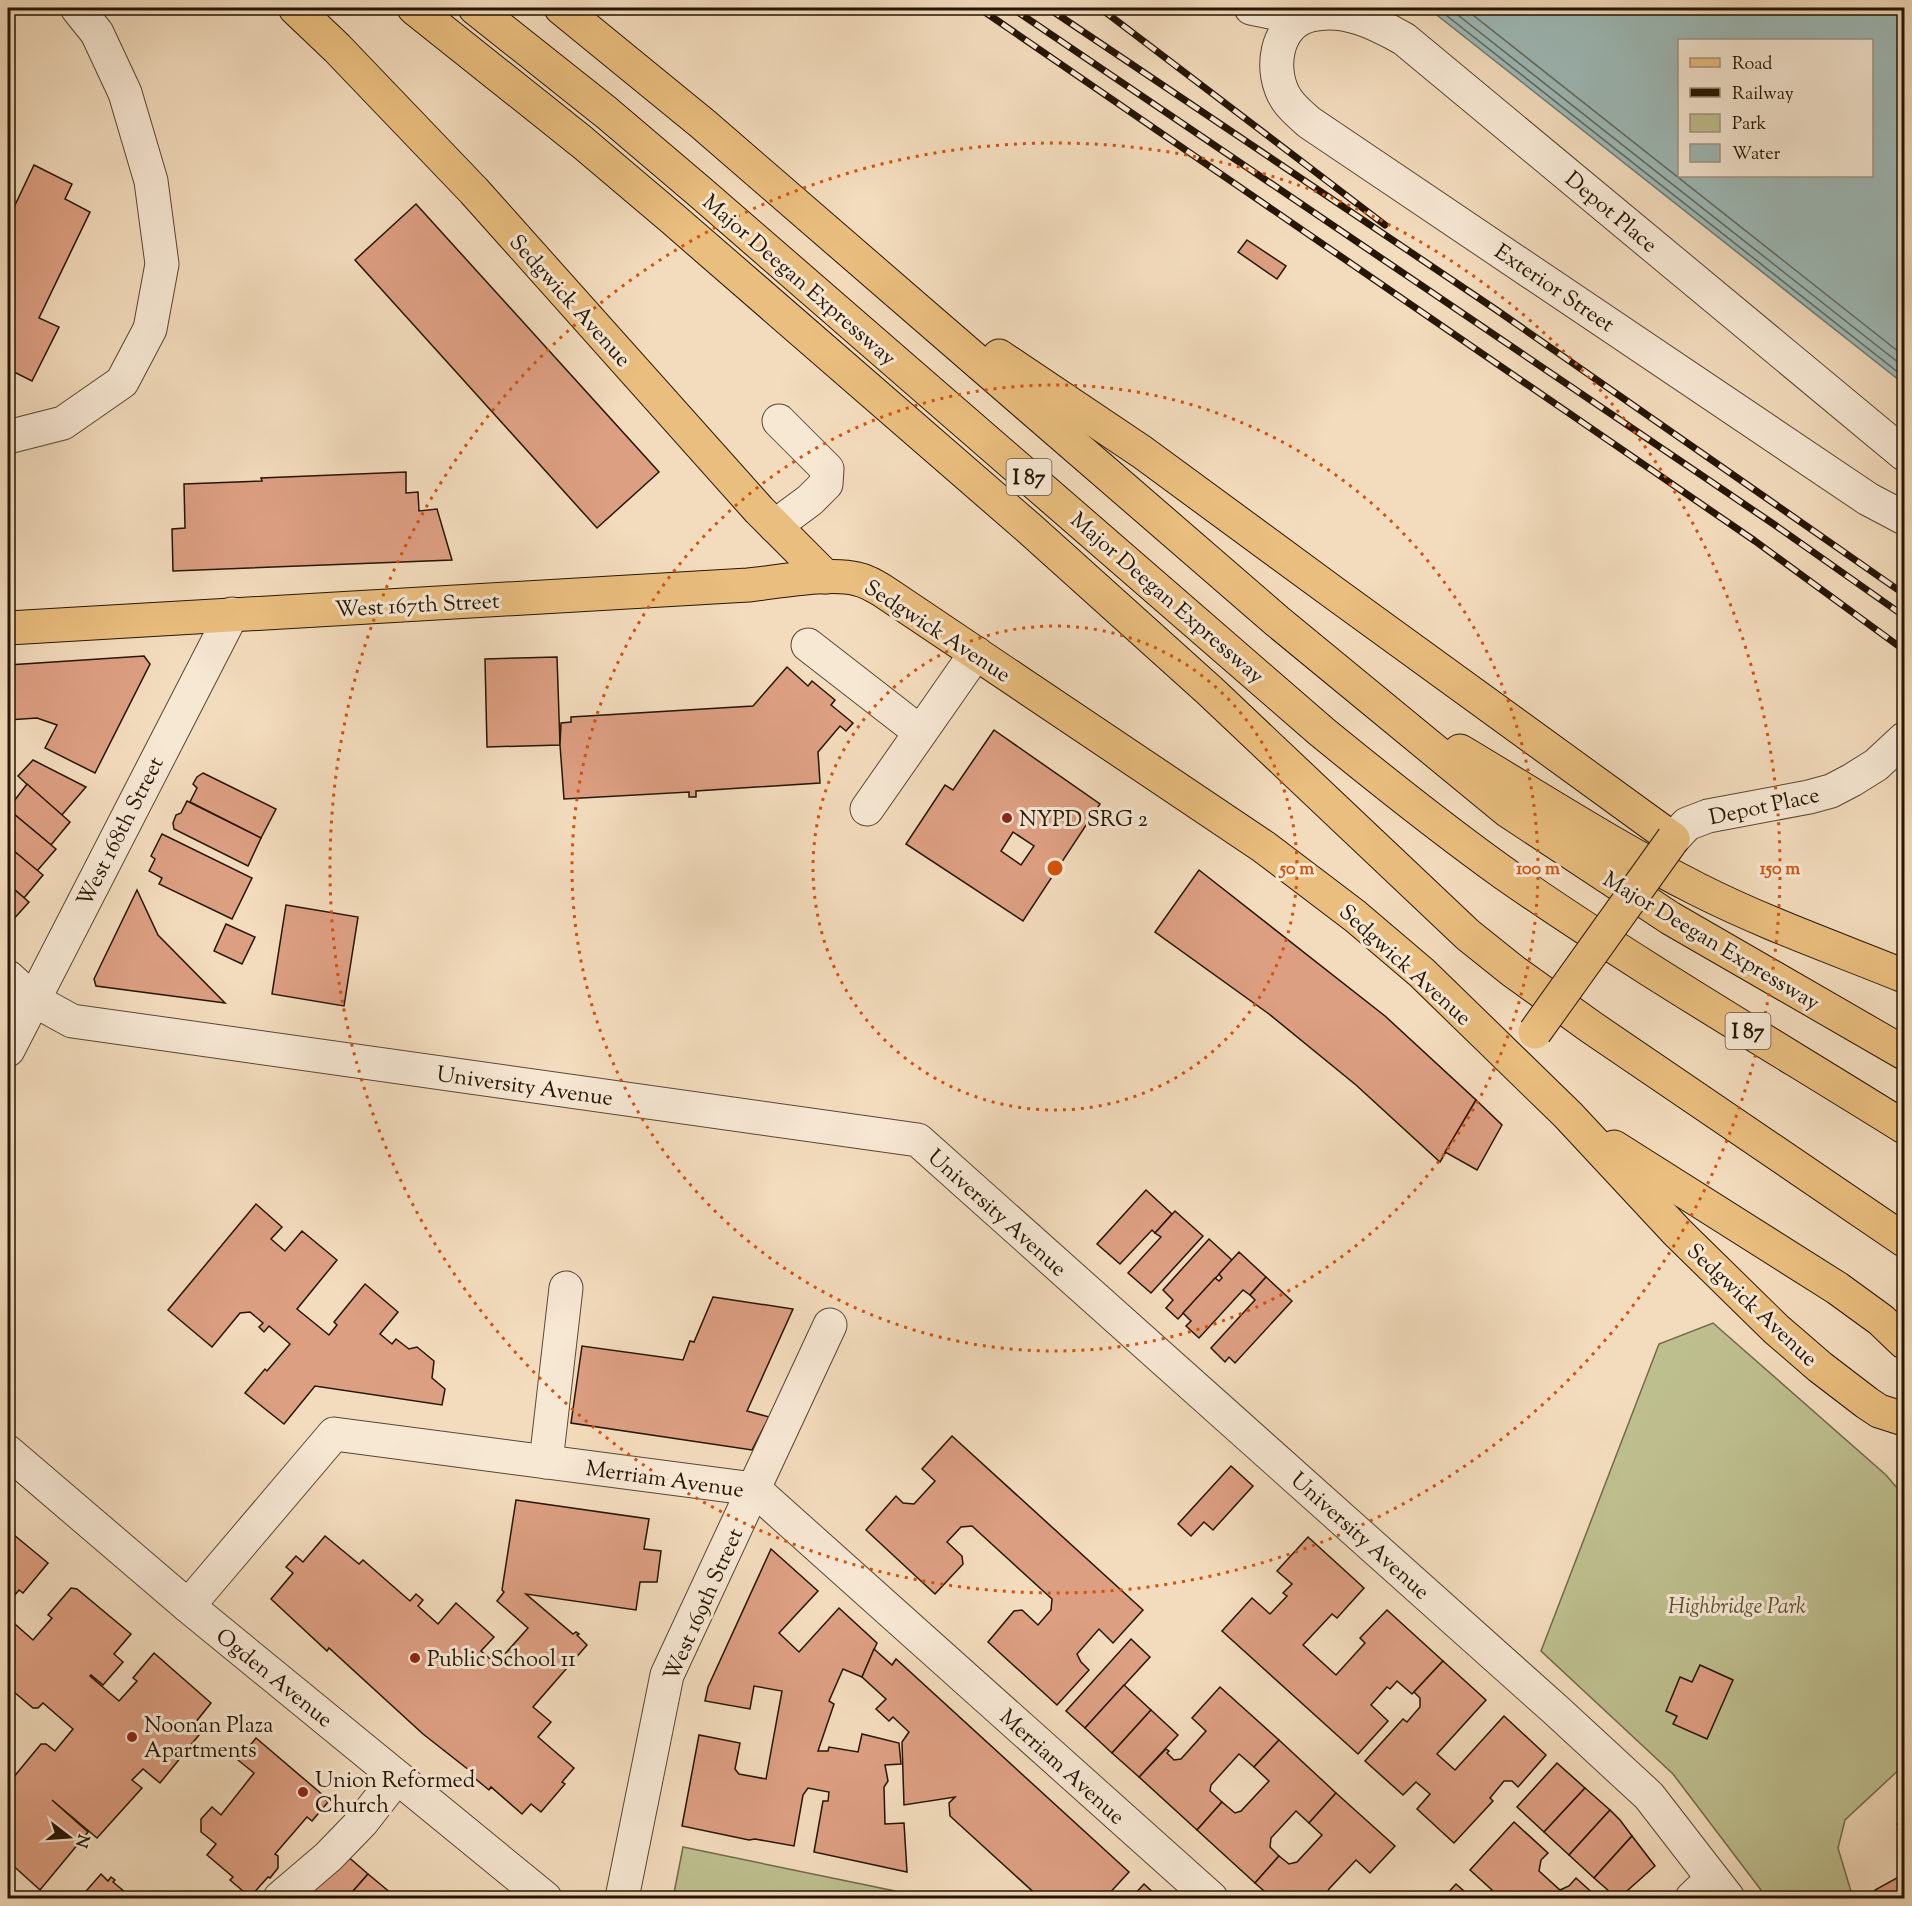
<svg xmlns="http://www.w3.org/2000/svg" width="1912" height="1906" font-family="'Sorts Mill Goudy',serif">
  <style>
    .green { fill: #bebf8f; stroke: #726a49; stroke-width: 1.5 }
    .water { fill: #9dbab8; stroke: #6d7870; stroke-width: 1.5; fill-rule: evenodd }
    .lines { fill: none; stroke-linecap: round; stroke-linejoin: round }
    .shore { stroke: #61685e; stroke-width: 1.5 }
    .building { fill: #dd9f82; stroke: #251503; stroke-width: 1.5; fill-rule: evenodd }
    .minor-casing { stroke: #584732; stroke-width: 35 }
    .major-casing { stroke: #251503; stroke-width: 35 }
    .highway-casing { stroke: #251503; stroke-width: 35 }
    .minor { stroke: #f7e8d4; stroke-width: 33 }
    .major { stroke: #eabe7e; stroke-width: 33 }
    .highway { stroke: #eabe7e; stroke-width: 33 }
    .rail-casing { stroke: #251503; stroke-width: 7 }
    .rail { stroke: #f7e8d4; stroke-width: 4.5; stroke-dasharray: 14; stroke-linecap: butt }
    .major-bridge-casing { stroke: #251503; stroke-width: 35; stroke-linecap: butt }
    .major-bridge { stroke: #eabe7e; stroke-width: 33 }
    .ring { fill: none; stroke: #d4520b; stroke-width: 3; stroke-dasharray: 3 6 }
    .poi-dot { fill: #8f2418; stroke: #f7e8d4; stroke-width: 2 }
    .labels { text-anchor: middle; stroke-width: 6; stroke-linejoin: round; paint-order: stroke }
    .shield { fill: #f7e8d4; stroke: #645442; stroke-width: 1.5 }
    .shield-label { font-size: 21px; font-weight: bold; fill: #251503 }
    .street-label { font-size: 22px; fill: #251503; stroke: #f7e8d4 }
    .poi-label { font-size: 22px; fill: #251503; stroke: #f7e8d4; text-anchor: start }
    .park-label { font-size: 22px; font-style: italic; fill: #5b5034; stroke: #f7e8d4 }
    .centre { fill: #d4520b; stroke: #f7e8d4; stroke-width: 3 }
    .ring-label { font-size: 18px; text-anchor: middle; font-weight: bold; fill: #d4520b; stroke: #f7e8d4; stroke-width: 6; stroke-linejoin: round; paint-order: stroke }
  </style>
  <rect width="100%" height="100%" fill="#f3dcbd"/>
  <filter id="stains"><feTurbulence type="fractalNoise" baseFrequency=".00333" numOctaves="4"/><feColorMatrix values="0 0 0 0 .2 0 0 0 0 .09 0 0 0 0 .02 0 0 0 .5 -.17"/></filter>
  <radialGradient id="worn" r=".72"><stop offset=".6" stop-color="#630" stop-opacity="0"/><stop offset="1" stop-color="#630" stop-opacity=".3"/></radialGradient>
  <!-- green -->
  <g class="green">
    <path d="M1713,1323L1886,1475L1904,1496V1765L1845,1820L1838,1848L1853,1898H1767L1673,1774L1541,1651L1659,1344Z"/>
    <path d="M683,1847L895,1891L901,1898H673Z"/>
  </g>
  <!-- water -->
  <path class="water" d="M1428,8H1904V384ZM1680,40H1872V176H1680Z"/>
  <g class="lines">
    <!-- shore -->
    <g class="shore">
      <path d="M1437,8L1904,377"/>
      <path d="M1449,8L1904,367"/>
      <path d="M1464,8L1904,356"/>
    </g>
  </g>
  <!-- building -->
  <g class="building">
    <path d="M34,165L72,184L65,199L90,212L39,318L59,327L32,381L8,369V220Z"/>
    <path d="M416,204L659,472L597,528L355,260Z"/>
    <path d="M1247,240L1286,266L1277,279L1238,252Z"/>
    <path d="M406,472V493L418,492L419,511L437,509L452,560L173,571L172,529L185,528L184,484L262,481L261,478Z"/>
    <path d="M144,656L150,664L95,773L45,748L57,725L37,718L8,720V665Z"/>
    <path d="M557,657L560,745L487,747L485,659Z"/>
    <path d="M787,667L808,686L812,681L835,700L831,705L853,723L846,731L840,726L818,752L820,783L696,791V797H689V792L564,799L560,745L561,723L571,722V717L753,706Z"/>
    <path d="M994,730L1100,804L1023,921L906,844L945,785L953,790ZM1013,832L1034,846L1021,865L1001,851Z"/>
    <path d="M33,760L86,787L61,816L18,776Z"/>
    <path d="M203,773L276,809L261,838L190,802L197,788L193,784L197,777Z"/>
    <path d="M27,784L70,822L51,845L8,809Z"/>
    <path d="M187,801L261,838L248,866L174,829L173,823L176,815L181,813Z"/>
    <path d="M8,809L56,849L37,871L8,846Z"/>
    <path d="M162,834L252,878L232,919L159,884L162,878L149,871L155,859L151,856Z"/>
    <path d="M8,846L43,875L24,898L8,884Z"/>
    <path d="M1199,870L1385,1016L1476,1100L1440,1162L1356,1085L1269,1014L1155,932Z"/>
    <path d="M8,884L29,902L12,921L8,917Z"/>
    <path d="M137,890L158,935L225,1003L96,986L94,979Z"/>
    <path d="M286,905L358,917L344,1006L272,994Z"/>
    <path d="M226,924L255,937L242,964L214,951Z"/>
    <path d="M1476,1100L1502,1125L1477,1170L1445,1152Z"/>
    <path d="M1146,1190L1172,1214L1155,1233L1152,1230L1120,1264L1097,1244Z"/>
    <path d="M256,1204L282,1227L271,1239L285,1251L302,1231L337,1260L297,1309L329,1335L337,1325L334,1322L365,1284L398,1312L380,1334L392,1344L396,1339L409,1349L417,1347L434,1361L432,1378L445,1389L442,1405L315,1386L284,1424L245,1393L265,1369L267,1371L290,1344L269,1326L264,1332L259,1327L263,1323L250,1312L240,1313L212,1347L168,1310Z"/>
    <path d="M1175,1211L1203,1236L1151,1293L1128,1273L1161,1237L1155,1233Z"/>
    <path d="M1209,1239L1232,1260L1178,1319L1166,1308L1173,1300L1163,1290Z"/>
    <path d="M1239,1252L1266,1277L1250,1295L1243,1290L1199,1338L1186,1326L1191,1321L1183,1313L1215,1278L1219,1281L1222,1278L1219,1274Z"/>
    <path d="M1266,1277L1292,1301L1235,1363L1229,1357L1225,1362L1211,1348L1255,1300L1250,1295Z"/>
    <path d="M713,1297L793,1309L747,1411L769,1417L752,1450L571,1423L582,1346L683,1360L690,1341L694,1342Z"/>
    <path d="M952,1436L1143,1610L1113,1643L1099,1629L1077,1654L1081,1662L1089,1670L1057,1705L988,1642L1014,1611L1022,1610L1038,1625L1051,1610L1052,1599L972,1526L961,1527L947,1542L962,1556L963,1564L935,1594L866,1530L896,1496L903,1503L914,1504L935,1481L922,1469Z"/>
    <path d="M1231,1466L1253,1486L1213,1530L1204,1522L1191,1536L1178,1524Z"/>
    <path d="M516,1500L649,1519L644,1549L661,1551L657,1582H640L636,1610L526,1594L573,1634L576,1632L579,1634L577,1635L587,1645L533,1707L551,1722L538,1737L574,1768L562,1782L565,1784L541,1812L531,1804L522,1814L491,1787L489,1790L472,1776L474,1774L423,1734L329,1648L327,1651L271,1599L293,1573L286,1567L296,1556L303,1562L325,1536L359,1564L363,1560L410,1601L416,1594L423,1600L418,1606L438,1624L456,1603L494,1637L481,1651L496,1664L528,1628L497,1601L504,1592L502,1590Z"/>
    <path d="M8,1530L48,1563L23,1593L19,1590L8,1603Z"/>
    <path d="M1308,1537L1364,1588L1337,1618L1332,1614L1303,1645L1336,1675L1365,1643L1360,1638L1387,1610L1443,1661L1412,1694L1397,1681L1390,1689L1387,1687L1371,1705L1388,1721L1358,1754L1222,1631L1252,1598L1270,1614L1287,1596L1283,1593L1292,1584L1277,1571Z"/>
    <path d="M771,1549L818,1591L779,1633L799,1652L839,1608L877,1643L862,1677L843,1669L829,1701L834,1704L818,1751H828L829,1747L858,1752L862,1734L899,1743L901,1764L885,1765L888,1781L884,1787L885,1824L904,1823L907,1872L814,1852L823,1801H828L829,1792L808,1788L803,1795L794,1846L755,1839L749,1840L682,1826L699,1735L740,1743L735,1769L739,1774L766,1779L782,1691L754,1686L750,1709L705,1701L708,1687Z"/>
    <path d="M71,1588L77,1589L131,1634L114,1654L123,1662L103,1685L91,1675L90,1676L119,1701L137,1681L133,1678L154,1653L211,1703L195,1723L203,1730L160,1783L143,1769L132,1780L142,1788L97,1838L52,1800L88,1832L40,1890L8,1861V1784L41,1744H46L55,1751L73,1729L43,1703L38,1708H33L8,1687V1618L33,1640L52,1618L48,1615Z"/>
    <path d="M1131,1639L1150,1657L1085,1728L1066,1711Z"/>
    <path d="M874,1649L892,1665L896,1659L1129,1872L1105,1898H1040L950,1816L949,1803L955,1797L904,1805L902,1742L909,1732L893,1717L889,1721L876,1709L886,1699L862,1677Z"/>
    <path d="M1443,1661L1486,1700L1437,1754L1455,1770L1504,1716L1546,1755L1518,1787L1512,1781H1504L1490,1798L1493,1801L1454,1843L1417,1809L1430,1794L1416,1782L1403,1795L1365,1761L1403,1719L1407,1722L1420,1707V1698L1414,1692Z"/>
    <path d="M1700,1665L1733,1680L1707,1739L1673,1724L1677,1716L1666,1711L1680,1677L1692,1682Z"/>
    <path d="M1124,1685L1151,1710L1112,1753L1085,1728Z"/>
    <path d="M1220,1687L1279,1740L1254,1767L1239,1754L1211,1785L1210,1791L1222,1802L1197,1830L1139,1777L1166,1749L1169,1751L1167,1753L1174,1760L1181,1759L1206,1731L1192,1718Z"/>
    <path d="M1151,1710L1178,1735L1139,1777L1112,1753Z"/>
    <path d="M256,1738L324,1796L322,1797L328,1802L312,1821L307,1817L275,1854L278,1856V1868L270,1878L268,1877L250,1897L230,1880L233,1877L207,1855L216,1844L201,1832V1819L212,1807L221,1815L254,1773L238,1760Z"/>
    <path d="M1279,1740L1336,1793L1309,1823L1296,1811L1271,1838L1270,1847L1279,1856L1255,1883L1197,1830L1222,1802L1235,1813L1241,1811L1269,1781L1254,1767Z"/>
    <path d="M1557,1763L1585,1788L1544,1832L1517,1807Z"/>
    <path d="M1585,1788L1610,1810L1569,1855L1544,1832Z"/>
    <path d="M1336,1793L1395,1846L1370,1873L1356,1860L1329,1889L1326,1896L1329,1898H1272L1255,1883L1279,1856L1289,1864L1297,1862L1322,1835L1309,1823Z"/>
    <path d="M1610,1810L1620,1820L1632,1836L1594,1878L1569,1855Z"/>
    <path d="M1904,1820V1836L1897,1824Z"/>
    <path d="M1514,1822L1548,1853L1541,1860L1539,1871L1560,1890L1569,1886L1576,1878L1598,1898H1491L1487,1895L1492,1890L1470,1870Z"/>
    <path d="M1632,1836L1655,1866L1619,1898H1617L1594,1878Z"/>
    <path d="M345,1854L368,1874L347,1898H307Z"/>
    <path d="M101,1874L108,1881L111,1877L115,1880L113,1882L132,1898H80Z"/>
    <path d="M368,1874L392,1894L388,1898H347Z"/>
    <path d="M1904,1874V1898H1879L1875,1890Z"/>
    <path d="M1144,1884L1159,1898H1131Z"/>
    <path d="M1456,1884L1472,1898H1443Z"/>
  </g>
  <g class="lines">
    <!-- minor casing -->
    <g class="minor-casing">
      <g id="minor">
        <path d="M1251,8L1300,18"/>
        <path d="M8,437L63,423L122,382L150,329L162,264L151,181L125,93L97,33L77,8"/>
        <path d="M1904,454L1404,39C1376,23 1344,7 1311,15C1275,23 1268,72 1287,100C1293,109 1302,116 1310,123L1868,499L1904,518"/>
        <path d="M775,526L810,500L826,484L827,469L779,421"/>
        <path d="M808,645L920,732"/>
        <path d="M867,809L976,653"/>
        <path d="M1673,839L1687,824L1708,816L1809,797L1831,791L1852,780L1876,765L1904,739"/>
        <path d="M8,977L32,999L72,1021L918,1140L1557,1711L1649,1796L1728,1898"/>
        <path d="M8,1050L232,614"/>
        <path d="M8,1452L188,1606L545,1898"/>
        <path d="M546,1462L566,1288"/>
        <path d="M188,1606L334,1434L754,1489L1211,1898"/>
        <path d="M280,1898L328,1857L362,1822L397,1777"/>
        <path d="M622,1898L667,1675L830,1325"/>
        <path d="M1692,1898L1712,1879"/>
      </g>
    </g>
    <!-- major casing -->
    <g class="major-casing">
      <g id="major">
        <path d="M295,8L337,48L474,191L759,510L826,577"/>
        <path d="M8,628L748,585C777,582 830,572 857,579C867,581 875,586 883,591L1264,847L1355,916L1422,973L1568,1115L1677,1232L1776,1329L1820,1367L1867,1403L1879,1411L1904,1419"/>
        <path d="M1614,1147L1837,1288L1881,1320L1904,1342"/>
      </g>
    </g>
    <!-- highway casing -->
    <g class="highway-casing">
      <g id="highway">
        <path d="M414,8L582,142L673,219L1030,529L1210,691L1468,935L1513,971L1591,1027L1904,1240"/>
        <path d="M475,8L607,113L700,192L1322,732C1382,781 1442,829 1505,874C1634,964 1771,1044 1904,1127"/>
        <path d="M561,8L703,124L1277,621L1508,811L1670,918L1904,1053"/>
        <path d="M999,356L1142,452L1334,593L1673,839"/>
        <path d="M1460,751C1539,798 1616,848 1697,889C1764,923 1835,948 1904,976"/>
      </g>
    </g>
    <!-- minor -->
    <use href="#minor" class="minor"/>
    <!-- major -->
    <use href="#major" class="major"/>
    <!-- highway -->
    <use href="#highway" class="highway"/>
    <!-- rail casing -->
    <g class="rail-casing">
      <g id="rail">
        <path d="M979,8L1755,541L1904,650"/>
        <path d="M1012,8L1772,523L1904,616"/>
        <path d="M1048,8L1495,309L1904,594"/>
        <path d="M1100,8L1385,225"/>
      </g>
    </g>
    <!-- rail -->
    <use href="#rail" class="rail"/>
    <!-- major-bridge casing -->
    <g class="major-bridge-casing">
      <path id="major-bridge" d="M1535,1032L1673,839"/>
    </g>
    <!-- major-bridge -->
    <use href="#major-bridge" class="major-bridge"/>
  </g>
  <!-- distance rings -->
  <g class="ring">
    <circle cx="1055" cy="868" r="242"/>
    <circle cx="1055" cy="868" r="483"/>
    <circle cx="1055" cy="868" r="725"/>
  </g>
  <!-- markers -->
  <g class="poi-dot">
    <circle cx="1007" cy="818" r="6"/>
    <circle cx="415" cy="1658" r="6"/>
    <circle cx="132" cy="1737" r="6"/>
    <circle cx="303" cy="1792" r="6"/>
  </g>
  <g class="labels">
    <!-- shield labels -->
    <g class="shield">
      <rect x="1006.5" y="459" width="45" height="36" rx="4.5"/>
      <rect x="1725.5" y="1013" width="45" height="36" rx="4.5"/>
    </g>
    <g class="shield-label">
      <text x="1029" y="484">I 87</text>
      <text x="1748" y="1038">I 87</text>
    </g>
    <!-- street labels -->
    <g class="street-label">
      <text transform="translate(1612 211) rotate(40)" y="8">Depot Place</text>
      <text transform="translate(800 279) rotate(41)" y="8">Major Deegan Expressway</text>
      <text transform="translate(1555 287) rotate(34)" y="8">Exterior Street</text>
      <text transform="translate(571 300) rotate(48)" y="8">Sedgwick Avenue</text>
      <text transform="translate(1168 597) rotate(41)" y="8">Major Deegan Expressway</text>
      <text transform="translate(417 604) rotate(-3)" y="8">West 167th Street</text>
      <text transform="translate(938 630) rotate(33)" y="8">Sedgwick Avenue</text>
      <text transform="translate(1764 805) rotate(-12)" y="8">Depot Place</text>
      <text transform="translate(119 831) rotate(-63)" y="8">West 168th Street</text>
      <text transform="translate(1712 940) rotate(31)" y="8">Major Deegan Expressway</text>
      <text transform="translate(1406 964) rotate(42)" y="8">Sedgwick Avenue</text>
      <text transform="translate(525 1085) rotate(8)" y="8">University Avenue</text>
      <text transform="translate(998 1212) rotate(42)" y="8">University Avenue</text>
      <text transform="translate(1753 1304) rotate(43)" y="8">Sedgwick Avenue</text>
      <text transform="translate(665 1478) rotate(8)" y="8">Merriam Avenue</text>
      <text transform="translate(1361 1535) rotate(42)" y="8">University Avenue</text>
      <text transform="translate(702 1604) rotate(-66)" y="8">West 169th Street</text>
      <text transform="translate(275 1677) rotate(39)" y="8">Ogden Avenue</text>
      <text transform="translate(1063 1766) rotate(42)" y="8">Merriam Avenue</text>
    </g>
    <!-- poi labels -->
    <g class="poi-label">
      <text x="1019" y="826">NYPD SRG 2</text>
      <text x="427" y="1666">Public School 11</text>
      <text x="144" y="1732">Noonan Plaza<tspan x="144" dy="25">Apartments</tspan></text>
      <text x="315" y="1787">Union Reformed<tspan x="315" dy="25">Church</tspan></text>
    </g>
    <!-- park labels -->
    <g class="park-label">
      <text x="1737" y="1613">Highbridge Park</text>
    </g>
  </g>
  <circle cx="1055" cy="868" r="9" class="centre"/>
  <g class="ring-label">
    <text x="1297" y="874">50 m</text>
    <text x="1538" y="874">100 m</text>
    <text x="1780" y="874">150 m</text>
  </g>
  <!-- margin -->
  <rect width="1912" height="1906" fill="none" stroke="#f3dcbd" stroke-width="30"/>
  <rect x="9" y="9" width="1894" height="1888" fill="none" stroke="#251503" stroke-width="3"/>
  <rect x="15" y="15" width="1882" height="1876" fill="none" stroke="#251503" stroke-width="1.5"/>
  <!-- legend -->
  <rect x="1678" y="39" width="195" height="138" fill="#f7e8d4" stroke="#a39480" stroke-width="1.5"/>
  <rect x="1690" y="58" width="30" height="9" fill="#eabe7e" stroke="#a39480" stroke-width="1.5"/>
  <text x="1732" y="69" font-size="18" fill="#251503">Road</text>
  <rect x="1690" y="88" width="30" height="9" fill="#251503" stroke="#a39480" stroke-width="1.5"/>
  <text x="1732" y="99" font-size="18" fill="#251503">Railway</text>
  <rect x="1690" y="114" width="30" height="18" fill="#bebf8f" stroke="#a39480" stroke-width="1.5"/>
  <text x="1732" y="129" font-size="18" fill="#251503">Park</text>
  <rect x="1690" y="144" width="30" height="18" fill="#9dbab8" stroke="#a39480" stroke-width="1.5"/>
  <text x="1732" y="159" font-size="18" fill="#251503">Water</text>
  <!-- north arrow -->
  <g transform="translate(69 1837) rotate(107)" stroke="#f7e8d4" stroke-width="4.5" paint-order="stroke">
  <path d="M0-4.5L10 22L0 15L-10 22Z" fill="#251503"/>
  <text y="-9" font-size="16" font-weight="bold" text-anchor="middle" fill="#251503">N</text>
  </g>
  <rect width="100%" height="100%" filter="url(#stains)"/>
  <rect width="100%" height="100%" fill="url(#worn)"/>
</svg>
